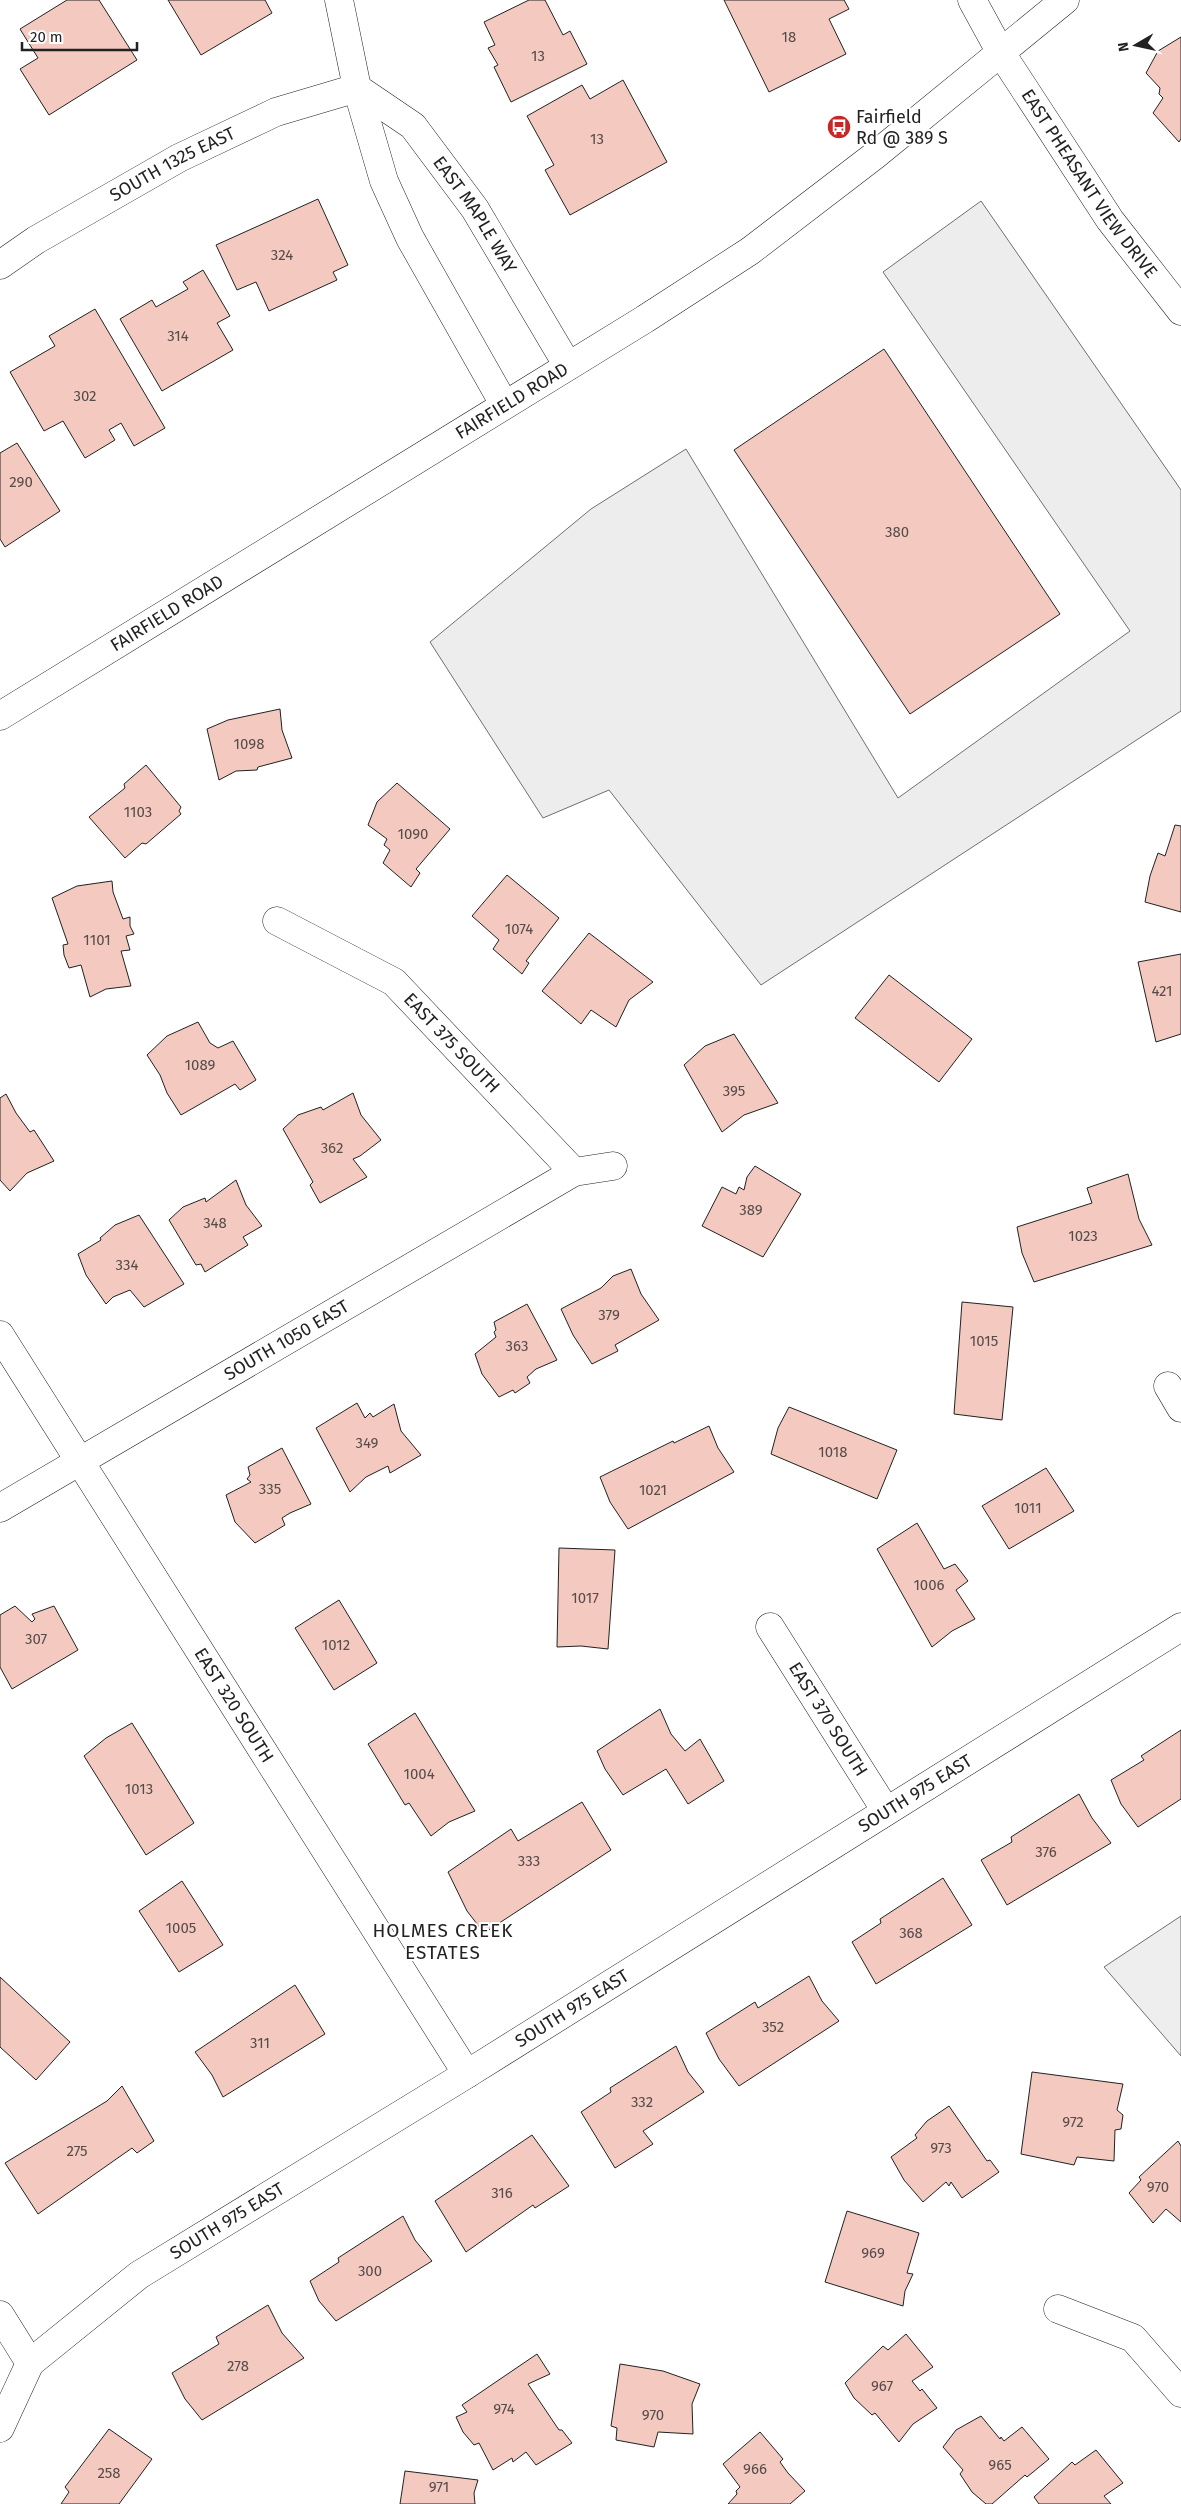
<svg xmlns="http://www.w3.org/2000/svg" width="1181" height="2504" font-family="'Fira Sans',sans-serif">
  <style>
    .green { fill: #eee; stroke: #6f6f6f }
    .parking { fill: #ededed; stroke: #6f6f6f }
    .building { fill: #f3c9c0; stroke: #222 }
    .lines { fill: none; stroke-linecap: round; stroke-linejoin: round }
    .minor-casing { stroke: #222; stroke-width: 29 }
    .tertiary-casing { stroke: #222; stroke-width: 29 }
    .minor { stroke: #fff; stroke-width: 28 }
    .tertiary { stroke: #fff; stroke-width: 28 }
    .labels { text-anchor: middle; stroke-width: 4; stroke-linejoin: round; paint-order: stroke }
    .number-label { font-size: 15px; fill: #564c4a }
    .poi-label { font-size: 18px; fill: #222; stroke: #fff; text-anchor: start }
    .street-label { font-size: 18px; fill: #222; stroke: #fff }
    .neighbourhood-label { font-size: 19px; letter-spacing: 1px; fill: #222; stroke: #fff }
  </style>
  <rect width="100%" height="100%" fill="#fff"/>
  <!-- green -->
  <path class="green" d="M1181,1916V2056L1104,1967Z"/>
  <!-- parking -->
  <path class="parking" d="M981,201L1181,490V711L761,985L609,790L543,818L430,642L591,509L686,449L898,798L1130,631L883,272Z"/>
  <!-- building -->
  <g class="building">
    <path d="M67,0H99L137,60L49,115L20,69L38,58L20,29Z"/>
    <path d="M168,0H265L272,13L201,55Z"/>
    <path d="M529,0H545L563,35L570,31L587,64L511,102L494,67L498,65L488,48L495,45L484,22Z"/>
    <path d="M724,0H844L849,9L829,19L846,54L769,92Z"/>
    <path d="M1181,37V139L1179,142L1153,113L1163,98L1159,94L1160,88L1146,73L1158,51Z"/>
    <path d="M623,80L667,162L570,215L545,170L554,165L527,116L582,85L590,99Z"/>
    <path d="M318,199L348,265L333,272L337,280L269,311L256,282L237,290L216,245Z"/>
    <path d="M203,270L230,316L217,323L233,350L162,391L120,319L152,300L156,307L188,289L183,282Z"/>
    <path d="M95,309L165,428L134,446L121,423L109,430L115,440L85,458L63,421L44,431L10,372L55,346L49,336Z"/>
    <path d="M884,349L1060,614L910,714L734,450Z"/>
    <path d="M17,443L60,511L5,547L0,539V453Z"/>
    <path d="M280,709L282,730L292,758L258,767L257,770L236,771L219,780L207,729L228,720Z"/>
    <path d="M146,765L181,807L179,811L181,814L146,844L142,843L125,858L89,817L125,788L124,784Z"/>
    <path d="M397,783L450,829L416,869L420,873L411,887L383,863L390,850L384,845L387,839L368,825L377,802Z"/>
    <path d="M1175,825L1181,826V912L1145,902L1150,876L1158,853L1165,856Z"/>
    <path d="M507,875L559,918L526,961L529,963L522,974L493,949L499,940L472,916Z"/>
    <path d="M112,881L113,892L123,919L130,917V926L134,934L126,936L130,950L121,951L131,986L106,989L90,997L81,965L69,968L64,955L63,945L68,944L52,898L77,886Z"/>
    <path d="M589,933L653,982L629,1000L616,1027L591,1010L581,1024L542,991Z"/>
    <path d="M1181,954V1034L1156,1042L1138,962Z"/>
    <path d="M889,975L972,1039L939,1082L855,1018Z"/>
    <path d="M198,1022L210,1043L218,1048L233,1041L256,1080L240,1090L235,1084L181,1115L167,1093L160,1075L147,1055L167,1036Z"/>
    <path d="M734,1034L778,1103L744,1115L722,1132L684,1065L705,1046Z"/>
    <path d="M353,1093L361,1115L381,1140L360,1156L353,1159L367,1177L320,1203L310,1185L313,1182L283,1129L298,1115L321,1107L323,1110Z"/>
    <path d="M6,1094L16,1113L30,1132L34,1130L54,1161L27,1173L10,1191L0,1180V1098Z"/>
    <path d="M755,1166L801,1194L763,1257L702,1226L722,1187L736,1194L739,1187L744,1190L747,1177Z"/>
    <path d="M1128,1174L1139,1219L1152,1245L1034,1282L1022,1253L1017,1227L1092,1203L1087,1188Z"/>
    <path d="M236,1180L246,1205L262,1226L243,1237L248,1245L205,1272L201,1264L196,1265L169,1220L183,1207L205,1198L206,1202Z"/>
    <path d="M139,1215L184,1284L144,1307L130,1290L113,1297L106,1304L86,1275L78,1254L101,1240L100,1238L115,1225Z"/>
    <path d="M631,1269L641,1294L659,1320L615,1345L618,1351L592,1364L573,1335L561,1309L601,1288L613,1276Z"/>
    <path d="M962,1302L1013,1307L1002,1420L954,1414Z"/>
    <path d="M527,1304L557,1360L536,1369L527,1377L530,1383L515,1393L513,1390L499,1397L482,1374L475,1354L496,1337L494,1332L496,1330L494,1322Z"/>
    <path d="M357,1403L365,1418L370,1413L373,1417L394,1404L401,1431L421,1455L390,1473L388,1466L366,1477L350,1492L316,1428Z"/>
    <path d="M789,1407L897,1450L877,1499L771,1454L778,1428Z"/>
    <path d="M709,1426L718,1448L734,1472L628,1529L610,1502L600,1477L673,1441L674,1443Z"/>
    <path d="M282,1448L311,1504L290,1513L282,1518L285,1525L255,1543L235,1522L226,1495L251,1482L247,1479L250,1475L248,1467Z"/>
    <path d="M1046,1468L1074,1511L1009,1549L982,1506Z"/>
    <path d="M917,1523L944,1569L955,1564L968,1581L956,1590L975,1619L952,1631L932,1647L877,1549Z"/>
    <path d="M559,1548L615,1550L608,1649L581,1646L557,1647Z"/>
    <path d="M339,1600L377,1663L334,1690L295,1628Z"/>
    <path d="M15,1606L32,1622L35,1619L32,1614L54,1606L78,1650L12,1689L0,1667V1615Z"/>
    <path d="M660,1709L671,1734L685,1751L700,1739L724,1781L688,1804L666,1769L623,1795L605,1769L597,1751Z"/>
    <path d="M415,1713L475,1811L449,1822L431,1836L409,1803L405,1805L368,1744Z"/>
    <path d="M132,1723L194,1823L146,1855L84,1756L106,1738Z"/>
    <path d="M1181,1730V1799L1138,1827L1121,1804L1111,1780L1144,1760L1141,1756Z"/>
    <path d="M1079,1794L1092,1818L1111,1843L1007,1905L981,1860L1012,1842L1011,1837Z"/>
    <path d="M582,1802L611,1850L484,1933L467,1911L448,1872L511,1829L518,1841Z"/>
    <path d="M943,1878L972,1925L876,1984L852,1942L881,1923L880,1919Z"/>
    <path d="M182,1881L223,1945L179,1972L139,1911Z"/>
    <path d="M809,1976L822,2001L839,2021L739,2086L719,2059L706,2033L755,2002L758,2008Z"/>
    <path d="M0,1977L70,2042L36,2080L0,2047Z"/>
    <path d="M295,1985L325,2034L223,2097L212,2075L195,2052Z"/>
    <path d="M676,2046L688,2072L704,2092L643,2131L653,2144L615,2168L581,2112L611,2092L610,2088Z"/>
    <path d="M1032,2072L1123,2084L1117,2110L1123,2115L1121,2129L1115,2130L1114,2161L1077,2157L1074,2165L1021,2154Z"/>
    <path d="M122,2086L154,2141L137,2153L132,2148L38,2214L5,2163L107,2101Z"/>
    <path d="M949,2106L987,2161L990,2160L999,2172L962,2198L951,2182L949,2186L946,2182L923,2202L904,2180L891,2157L917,2138L915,2135L927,2121Z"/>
    <path d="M532,2135L569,2186L535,2208L533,2205L466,2252L435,2201Z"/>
    <path d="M1178,2141L1181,2146V2222L1166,2209L1153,2223L1129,2193L1141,2180L1139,2177Z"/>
    <path d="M847,2211L919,2233L907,2273L913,2274L905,2291L903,2306L825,2282Z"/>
    <path d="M403,2216L415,2240L432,2261L336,2321L319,2301L310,2281L339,2262L338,2258Z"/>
    <path d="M268,2305L282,2333L304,2358L202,2420L185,2399L172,2373L219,2344L216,2337Z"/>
    <path d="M906,2334L933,2367L912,2381L920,2391L922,2389L937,2408L913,2424L899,2442L875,2413L872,2415L854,2398L845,2383L883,2346L888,2350Z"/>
    <path d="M537,2354L550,2374L528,2384L559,2430H562L572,2443L536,2465L526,2452L513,2462L512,2458L493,2470L479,2443L474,2445L463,2432L456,2417L467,2412L462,2405Z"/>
    <path d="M620,2364L663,2371L700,2384L692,2404L693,2434L658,2432L654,2447L616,2440L617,2428L611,2426Z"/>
    <path d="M981,2416L1000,2439L1001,2437L1004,2441L1022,2427L1049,2459L1027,2477L1025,2475L992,2504H986L972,2492L960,2474L963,2470L943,2447L956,2430Z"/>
    <path d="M109,2429L152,2459L119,2504H61L69,2492L65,2487Z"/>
    <path d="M760,2432L783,2459L780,2462L788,2473L805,2491L790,2504H728L737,2494L736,2491L740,2487L723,2464Z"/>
    <path d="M1096,2450L1123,2483L1104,2496L1111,2504H1039L1034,2497L1072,2462L1075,2465Z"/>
    <path d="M405,2471L478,2480L474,2493L475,2504H400Z"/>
  </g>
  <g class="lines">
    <!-- minor casing -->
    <g class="minor-casing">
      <g id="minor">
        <path d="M339,0L357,88L384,181L410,238L504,404"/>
        <path id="s1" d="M972,0L1001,53L1110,220L1181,311"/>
        <path id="s2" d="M357,88L413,126L475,209L568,366"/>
        <path id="s3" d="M0,265L36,240L179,158L276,112L357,88"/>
        <path id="s4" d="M277,921L394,982L574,1172"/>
        <path id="s5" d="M0,1335L467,2074"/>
        <path d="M1168,1386L1181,1408"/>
        <path id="s6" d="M0,1508L574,1172L613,1166"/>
        <path id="s7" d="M770,1627L886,1811"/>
        <path d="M1058,2309L1133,2338L1181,2393"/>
        <path d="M0,2315L30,2363"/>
        <path id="s8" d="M0,2428L30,2363L139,2275L467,2074L1181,1627"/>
      </g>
    </g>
    <!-- tertiary casing -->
    <g class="tertiary-casing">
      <g id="tertiary">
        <path id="s9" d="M0,716L645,319L750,251L874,156L1065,0"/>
      </g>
    </g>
    <!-- minor -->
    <use href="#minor" class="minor"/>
    <!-- tertiary -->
    <use href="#tertiary" class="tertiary"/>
  </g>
  <!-- icons -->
  <defs>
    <g id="bus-disc" transform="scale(1.25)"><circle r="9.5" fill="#c62828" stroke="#fff"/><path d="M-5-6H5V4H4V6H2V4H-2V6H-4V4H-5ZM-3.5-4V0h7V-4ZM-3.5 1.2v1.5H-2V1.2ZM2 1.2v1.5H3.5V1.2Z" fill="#fff"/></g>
  </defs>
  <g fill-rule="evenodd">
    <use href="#bus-disc" x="839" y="127"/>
  </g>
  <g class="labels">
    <!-- number labels -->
    <g class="number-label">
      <text x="789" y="42">18</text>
      <text x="538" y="61">13</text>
      <text x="597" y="144">13</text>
      <text x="282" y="260">324</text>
      <text x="178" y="341">314</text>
      <text x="85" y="401">302</text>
      <text x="21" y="487">290</text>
      <text x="897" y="537">380</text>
      <text x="249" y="749">1098</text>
      <text x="138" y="817">1103</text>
      <text x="413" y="839">1090</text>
      <text x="519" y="934">1074</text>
      <text x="97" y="945">1101</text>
      <text x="1162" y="996">421</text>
      <text x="200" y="1070">1089</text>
      <text x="734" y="1096">395</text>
      <text x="332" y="1153">362</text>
      <text x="751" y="1215">389</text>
      <text x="215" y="1228">348</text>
      <text x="1083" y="1241">1023</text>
      <text x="127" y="1270">334</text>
      <text x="609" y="1320">379</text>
      <text x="984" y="1346">1015</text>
      <text x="517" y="1351">363</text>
      <text x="367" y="1448">349</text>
      <text x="833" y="1457">1018</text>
      <text x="270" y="1494">335</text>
      <text x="653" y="1495">1021</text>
      <text x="1028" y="1513">1011</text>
      <text x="929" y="1590">1006</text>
      <text x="585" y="1603">1017</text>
      <text x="36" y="1644">307</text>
      <text x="336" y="1650">1012</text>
      <text x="419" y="1779">1004</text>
      <text x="139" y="1794">1013</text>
      <text x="1046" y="1857">376</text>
      <text x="529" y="1866">333</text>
      <text x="181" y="1933">1005</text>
      <text x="911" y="1938">368</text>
      <text x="773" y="2032">352</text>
      <text x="260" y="2048">311</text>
      <text x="642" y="2107">332</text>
      <text x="1073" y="2127">972</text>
      <text x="941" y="2153">973</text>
      <text x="77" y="2156">275</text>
      <text x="1158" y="2192">970</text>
      <text x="502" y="2198">316</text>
      <text x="873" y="2258">969</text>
      <text x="370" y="2276">300</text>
      <text x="238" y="2371">278</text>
      <text x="882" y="2391">967</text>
      <text x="504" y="2414">974</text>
      <text x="653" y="2420">970</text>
      <text x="1000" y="2470">965</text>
      <text x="755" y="2474">966</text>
      <text x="109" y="2478">258</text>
      <text x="439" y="2492">971</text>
    </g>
    <!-- poi labels -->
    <g class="poi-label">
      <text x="856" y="123">Fairfield<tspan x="856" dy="21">Rd @ 389 S</tspan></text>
    </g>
    <!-- street labels -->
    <g class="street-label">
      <text dy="6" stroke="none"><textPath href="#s3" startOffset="200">SOUTH 1325 EAST</textPath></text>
      <text dy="6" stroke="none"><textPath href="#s1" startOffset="218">EAST PHEASANT VIEW DRIVE</textPath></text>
      <text dy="6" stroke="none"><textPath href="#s2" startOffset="176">EAST MAPLE WAY</textPath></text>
      <text dy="6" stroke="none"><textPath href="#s9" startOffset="601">FAIRFIELD ROAD</textPath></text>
      <text dy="6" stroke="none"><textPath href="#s9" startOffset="196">FAIRFIELD ROAD</textPath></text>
      <text dy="6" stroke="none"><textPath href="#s4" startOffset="216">EAST 375 SOUTH</textPath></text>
      <text dy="6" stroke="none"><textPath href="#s6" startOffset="332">SOUTH 1050 EAST</textPath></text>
      <text dy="6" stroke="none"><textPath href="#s5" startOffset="438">EAST 320 SOUTH</textPath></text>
      <text dy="6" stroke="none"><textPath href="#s7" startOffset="109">EAST 370 SOUTH</textPath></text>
      <text dy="6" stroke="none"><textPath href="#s8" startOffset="1125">SOUTH 975 EAST</textPath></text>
      <text dy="6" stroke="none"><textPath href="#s8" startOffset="720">SOUTH 975 EAST</textPath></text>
      <text dy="6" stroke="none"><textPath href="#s8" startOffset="315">SOUTH 975 EAST</textPath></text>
    </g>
    <!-- neighbourhood labels -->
    <g class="neighbourhood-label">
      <text x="443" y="1937">HOLMES CREEK<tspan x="443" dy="22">ESTATES</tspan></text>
    </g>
  </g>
  <!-- north arrow -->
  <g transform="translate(1136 45) rotate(261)" stroke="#ffffff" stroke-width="4" paint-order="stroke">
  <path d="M0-4L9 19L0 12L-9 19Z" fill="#222222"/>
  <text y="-8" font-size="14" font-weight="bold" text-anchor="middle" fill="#222222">N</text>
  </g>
  <!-- scale -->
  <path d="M22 42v8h115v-8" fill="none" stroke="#222222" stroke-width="2.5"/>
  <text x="30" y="42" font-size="15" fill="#222222" stroke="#ffffff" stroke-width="4" paint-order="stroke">20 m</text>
</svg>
